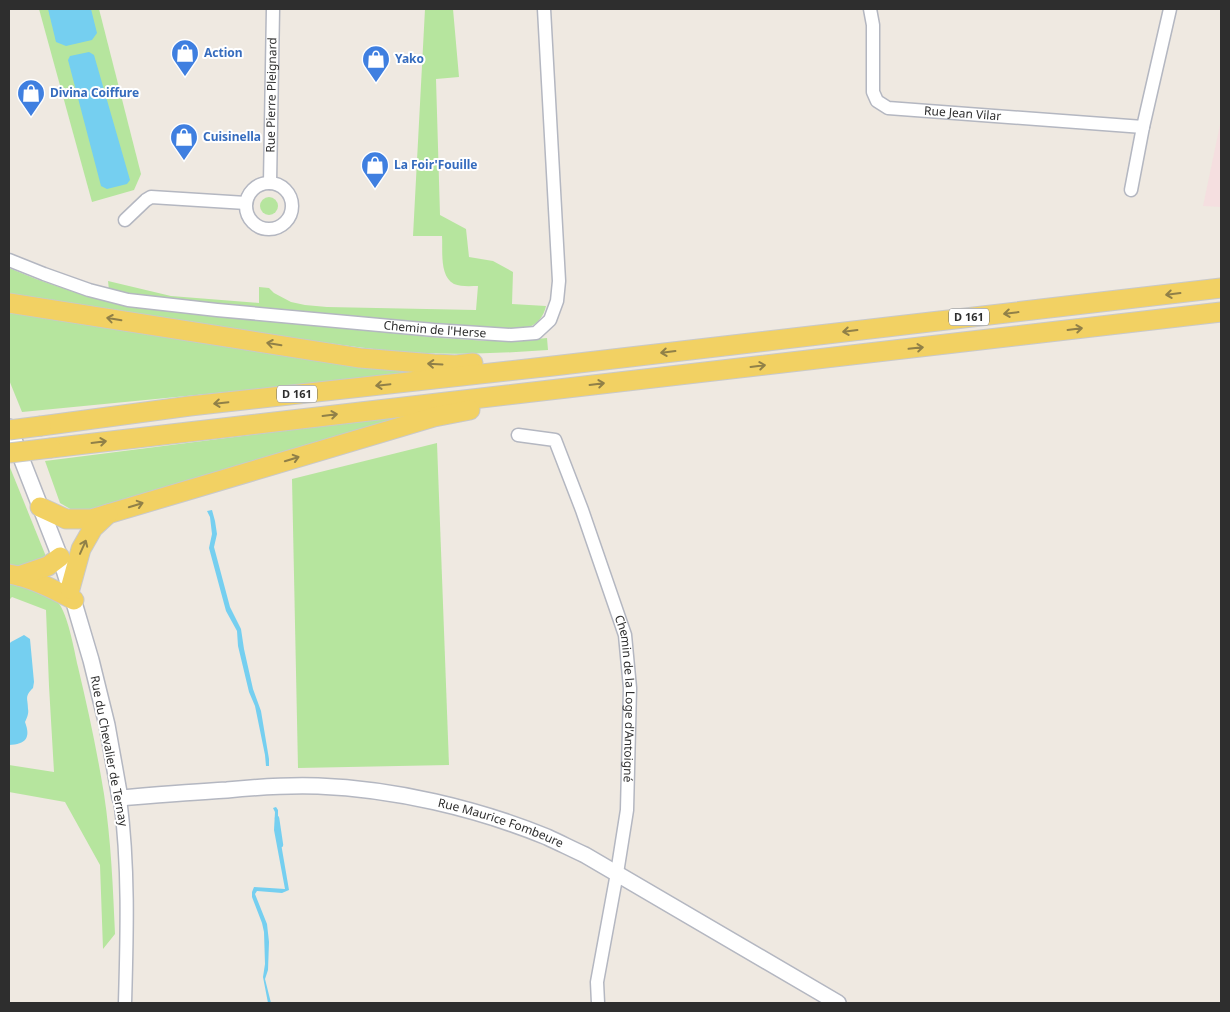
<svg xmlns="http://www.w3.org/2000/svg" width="1230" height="1012" font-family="'Noto Sans',sans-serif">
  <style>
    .medical { fill: #f5dfe0 }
    .green { fill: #b6e59e }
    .water { fill: #75cff0 }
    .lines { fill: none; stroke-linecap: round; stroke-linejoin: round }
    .stream { stroke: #75cff0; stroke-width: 4.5 }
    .minor-casing { stroke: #b4b7c1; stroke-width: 15 }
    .tertiary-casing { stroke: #b4b7c1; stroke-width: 18 }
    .primary-casing { stroke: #c9c9c9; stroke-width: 21 }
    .minor { stroke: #fff; stroke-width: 12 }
    .tertiary { stroke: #fff; stroke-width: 15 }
    .primary { stroke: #f2d163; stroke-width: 19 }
    .primary-bridge-casing { stroke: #c9c9c9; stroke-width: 21; stroke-linecap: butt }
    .primary-bridge { stroke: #f2d163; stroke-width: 19 }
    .oneway { stroke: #908048 }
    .labels { text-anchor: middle; stroke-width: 4; stroke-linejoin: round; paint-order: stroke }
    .shield { fill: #fff; stroke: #6d6d6d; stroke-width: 1 }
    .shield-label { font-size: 11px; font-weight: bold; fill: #2e2e2e }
    .shop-label { font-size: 12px; font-weight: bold; fill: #366cbe; stroke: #fff; text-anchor: start }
    .street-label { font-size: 12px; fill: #2e2e2e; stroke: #fff }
  </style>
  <rect width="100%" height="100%" fill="#efe9e1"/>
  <!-- medical -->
  <path class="medical" d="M1221,120V207L1203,206Z"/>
  <!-- green -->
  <g class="green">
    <path d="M39,9H99L141,174L134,190L92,202Z"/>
    <path d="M425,9H453L459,77L436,79L440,215L466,229L469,257L493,261L513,272L512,304L546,306C539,335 513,329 489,329L259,308L135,295L109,290L108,281L171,296L259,303V287L269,288L274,293L291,302L305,305L327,307L476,310L478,286C471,286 461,287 454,284C439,276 443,250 442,236H413Z"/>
    <circle cx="269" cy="206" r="9"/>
    <path d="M9,268L36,279L77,293L122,304L172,311L441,338L488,341H516L547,338L548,350C506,353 464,355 422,353C363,350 304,339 245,331C166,320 88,308 9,296Z"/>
    <path d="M9,309L444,369L288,386L22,412L9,380Z"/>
    <path d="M423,413L93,512L72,510L60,503L45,461Z"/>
    <path d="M437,443L449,765L298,768L292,479Z"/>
    <path d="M9,465L47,559L9,569Z"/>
    <path d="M9,581C21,584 53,594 60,605C69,620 74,649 78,667C88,709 97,751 104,794C111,840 113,887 115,934L103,949L100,865L65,802L9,792V765L54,772L49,686L46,610L12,597L9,600Z"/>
  </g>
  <!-- water -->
  <g class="water">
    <path d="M48,9H91L97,33L92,40L66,46L56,42Z"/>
    <path d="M89,52L94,55L130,180L127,184L107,189L101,186L68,60L70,56Z"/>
    <path d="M212,510L215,521L217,534L214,547L230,607L241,629L244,649L253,689L261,711L269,759V766H266L265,755L255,706L249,692L238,646L237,631L226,611L209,548L212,534L210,517L207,511Z"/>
    <path d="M24,635L30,639L34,682L33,688C24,697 28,698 28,709C29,713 27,718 25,722C31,738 26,744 9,745V644L11,642Z"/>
    <path d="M276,807L278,810V826L289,890L282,893L257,891L255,894L267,924L269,942L268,970L265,979L271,1003H268L263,977L265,964L264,932L262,923L252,897V892L254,887L285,889L274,830L275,812L273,808Z"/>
  </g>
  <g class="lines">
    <!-- stream -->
    <path class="stream" d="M277,818L281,845"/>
    <!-- minor casing -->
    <g class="minor-casing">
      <g id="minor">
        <path id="s1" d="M870,9L873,25V92L877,101L888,108L1143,127"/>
        <path id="s2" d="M270,183L273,9"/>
        <circle cx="269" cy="206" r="23"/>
        <path d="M1131,190L1143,127L1170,9"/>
        <path d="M125,220L146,200L151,197L246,203"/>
        <path id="s3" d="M9,260L44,274L89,290L128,300L217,310L434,330L511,335L536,333L550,320L557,301L559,281L544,9"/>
        <path id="s4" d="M518,435L555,440L582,510L625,635L630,688L627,810L617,873L597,982L598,1003"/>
        <path d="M120,798C129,866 127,934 125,1003"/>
      </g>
    </g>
    <!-- tertiary casing -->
    <g class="tertiary-casing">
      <g id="tertiary">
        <path id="s5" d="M9,427L60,557L70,589L91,660L107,725L120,798C156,795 191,792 227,790C257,787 288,785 318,786C394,789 476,808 547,837C560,843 572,849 585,855L838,1003"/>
      </g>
    </g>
    <!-- primary casing -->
    <g class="primary-casing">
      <g id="primary">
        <path d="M9,303L360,358L434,364L456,365L473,363"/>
        <path d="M41,426L190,406L553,366L1221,288"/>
        <path d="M51,448L1221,312"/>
        <path d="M40,507L66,519H91L434,417L470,410"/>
        <path d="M9,574C32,578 53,589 74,600"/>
        <path d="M19,576L48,566L60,557"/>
        <path d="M70,589L81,549L93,528L108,514"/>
      </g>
    </g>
    <!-- minor -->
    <use href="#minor" class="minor"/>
    <!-- tertiary -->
    <use href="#tertiary" class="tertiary"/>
    <!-- primary -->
    <use href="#primary" class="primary"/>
    <!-- primary-bridge casing -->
    <g class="primary-bridge-casing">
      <g id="primary-bridge">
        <path d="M9,430L41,426"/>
        <path d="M9,453L51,448"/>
      </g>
    </g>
    <!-- primary-bridge -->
    <use href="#primary-bridge" class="primary-bridge"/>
  </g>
  <!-- one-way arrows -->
  <defs><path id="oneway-shaft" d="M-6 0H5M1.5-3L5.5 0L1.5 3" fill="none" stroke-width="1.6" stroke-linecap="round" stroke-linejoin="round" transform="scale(1.25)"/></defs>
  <g class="oneway">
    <use href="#oneway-shaft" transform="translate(1173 294) rotate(173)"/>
    <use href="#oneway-shaft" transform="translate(1011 313) rotate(173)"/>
    <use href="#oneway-shaft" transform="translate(114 319) rotate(-171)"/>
    <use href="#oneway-shaft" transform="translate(1075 329) rotate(-7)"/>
    <use href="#oneway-shaft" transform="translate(850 331) rotate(173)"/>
    <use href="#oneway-shaft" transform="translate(274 344) rotate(-171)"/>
    <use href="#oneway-shaft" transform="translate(916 348) rotate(-6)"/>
    <use href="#oneway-shaft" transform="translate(668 352) rotate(173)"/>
    <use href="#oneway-shaft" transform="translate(435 364) rotate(-177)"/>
    <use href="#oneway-shaft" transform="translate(758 366) rotate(-7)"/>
    <use href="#oneway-shaft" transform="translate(597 384) rotate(-7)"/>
    <use href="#oneway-shaft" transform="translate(383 385) rotate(174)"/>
    <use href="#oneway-shaft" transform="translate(221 403) rotate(174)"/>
    <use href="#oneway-shaft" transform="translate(330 415) rotate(-7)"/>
    <use href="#oneway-shaft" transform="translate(99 442) rotate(-7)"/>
    <use href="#oneway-shaft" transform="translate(292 459) rotate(-17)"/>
    <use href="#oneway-shaft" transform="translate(136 505) rotate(-17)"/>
    <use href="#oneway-shaft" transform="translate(83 547) rotate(-66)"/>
  </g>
  <!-- icons -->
  <defs>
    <g id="shop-pin" transform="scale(1.4375)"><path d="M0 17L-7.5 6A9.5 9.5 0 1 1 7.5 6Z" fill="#3f7fe0" stroke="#fff"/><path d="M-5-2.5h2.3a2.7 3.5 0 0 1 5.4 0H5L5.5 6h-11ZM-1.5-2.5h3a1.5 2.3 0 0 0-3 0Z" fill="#fff"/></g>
  </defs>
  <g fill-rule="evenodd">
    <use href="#shop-pin" x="185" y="53"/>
    <use href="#shop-pin" x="376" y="59"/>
    <use href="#shop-pin" x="31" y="93"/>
    <use href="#shop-pin" x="184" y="137"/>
    <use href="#shop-pin" x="375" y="165"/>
  </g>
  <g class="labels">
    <!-- shield labels -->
    <g class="shield">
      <rect x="949" y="308.5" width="40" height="17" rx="4"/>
      <rect x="277" y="385.5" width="40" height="17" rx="4"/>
    </g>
    <g class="shield-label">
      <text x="969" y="321">D 161</text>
      <text x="297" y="398">D 161</text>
    </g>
    <!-- shop labels -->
    <g class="shop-label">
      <text x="204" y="57">Action</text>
      <text x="395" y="63">Yako</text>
      <text x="50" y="97">Divina Coiffure</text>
      <text x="203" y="141">Cuisinella</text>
      <text x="394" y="169">La Foir'Fouille</text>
    </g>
    <!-- street labels -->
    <g class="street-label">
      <text dy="4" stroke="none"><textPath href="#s2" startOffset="88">Rue Pierre Pleignard</textPath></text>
      <text dy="4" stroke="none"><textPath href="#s1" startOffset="181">Rue Jean Vilar</textPath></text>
      <text dy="4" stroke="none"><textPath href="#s3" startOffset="434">Chemin de l'Herse</textPath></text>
      <text dy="4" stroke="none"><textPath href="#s4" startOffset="308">Chemin de la Loge d'Antoigné</textPath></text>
      <text transform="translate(109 751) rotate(79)" y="4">Rue du Chevalier de Ternay</text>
      <text dy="4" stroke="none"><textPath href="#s5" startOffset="774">Rue Maurice Fombeure</textPath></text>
    </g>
  </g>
  <!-- border -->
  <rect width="1230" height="1012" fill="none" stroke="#2e2e2e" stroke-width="20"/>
</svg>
